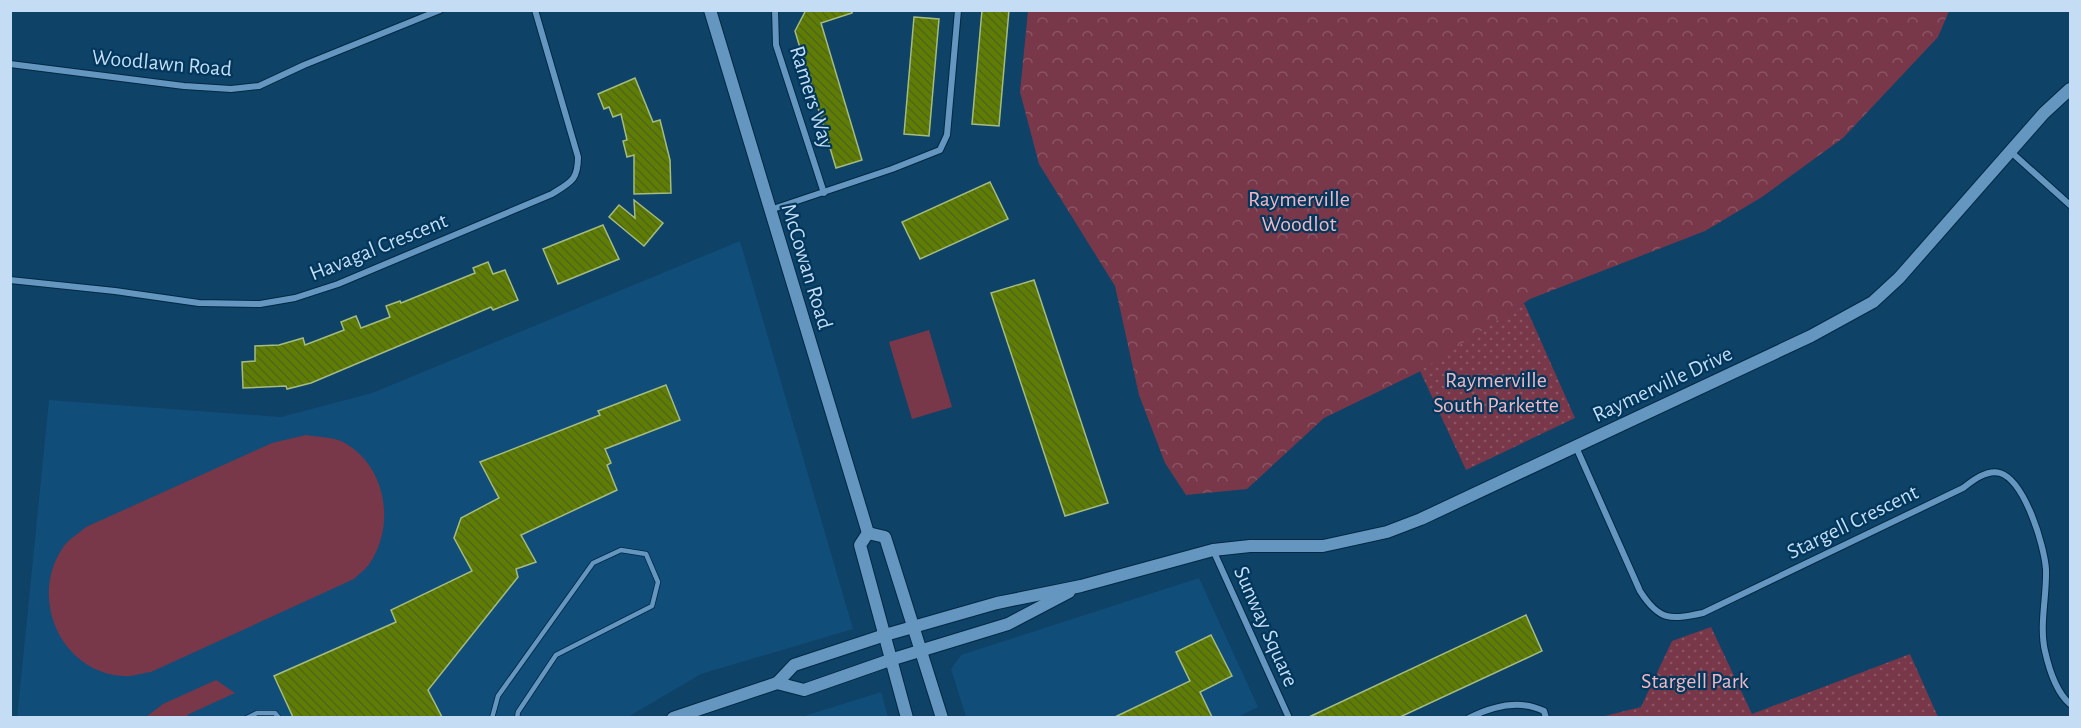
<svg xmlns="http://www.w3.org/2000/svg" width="2081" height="728" font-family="'Alegreya Sans',sans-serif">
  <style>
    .built { fill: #104d78 }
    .green { fill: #783849 }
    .forest { fill: url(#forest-crowns) }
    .park { fill: url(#park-dots) }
    .building { fill: url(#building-back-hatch); stroke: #a5bb81; stroke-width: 1.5 }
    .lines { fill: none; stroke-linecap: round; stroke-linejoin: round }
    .lane-casing { stroke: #012843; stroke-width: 6 }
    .street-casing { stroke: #012843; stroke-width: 8 }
    .secondary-casing { stroke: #012843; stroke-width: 14 }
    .lane { stroke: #6496c0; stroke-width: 4.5 }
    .street { stroke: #6496c0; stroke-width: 6 }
    .secondary { stroke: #6496c0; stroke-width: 12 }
    .labels { text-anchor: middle; stroke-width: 4.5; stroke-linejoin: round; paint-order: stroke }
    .street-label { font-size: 22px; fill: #c4ddf4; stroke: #00375c }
    .park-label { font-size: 22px; fill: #efb7c2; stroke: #00375c }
  </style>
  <defs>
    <pattern id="forest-crowns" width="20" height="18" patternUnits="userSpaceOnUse" patternTransform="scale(1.5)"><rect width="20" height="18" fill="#783849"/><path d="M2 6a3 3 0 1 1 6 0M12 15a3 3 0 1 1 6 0" fill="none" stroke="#8a5464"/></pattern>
    <pattern id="park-dots" width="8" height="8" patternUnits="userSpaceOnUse" patternTransform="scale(1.5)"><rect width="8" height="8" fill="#783849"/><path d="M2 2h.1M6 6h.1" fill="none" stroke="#8a5464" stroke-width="1.8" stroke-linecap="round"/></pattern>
    <pattern id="building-back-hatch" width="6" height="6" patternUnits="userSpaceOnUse" patternTransform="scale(1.5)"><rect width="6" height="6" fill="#5e7d02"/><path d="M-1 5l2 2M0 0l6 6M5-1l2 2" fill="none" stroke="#50651e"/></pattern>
  </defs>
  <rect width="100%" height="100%" fill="#0e4267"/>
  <!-- built -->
  <g class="built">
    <path d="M740,241L853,629L701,674L628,717L17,718L49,400L281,417L372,393Z"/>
    <path d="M1199,578L1258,707L1236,718L966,717L951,669L961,655Z"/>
    <path d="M881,692L888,717H801Z"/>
  </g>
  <!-- green -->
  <g class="green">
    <path d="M929,330L952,407L912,419L889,342Z"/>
    <path d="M306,435C317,437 333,437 343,442C386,465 396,524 370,563C366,569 359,574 354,579L151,672C142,673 132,677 123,676C61,672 29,599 62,549C67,540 78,534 86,527L272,443Z"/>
    <path d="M216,680L235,693L187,715L188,717H146L163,704Z"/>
  </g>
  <!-- forest -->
  <path class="forest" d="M1028,11H1949L1938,37L1843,138L1762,197L1705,231L1530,299L1425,369L1324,418L1247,489L1186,495L1165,463L1139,395L1115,286L1039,164L1020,92Z"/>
  <!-- park -->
  <g class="park">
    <path d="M1524,303L1575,418L1466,470L1420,371Z"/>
    <path d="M1711,627L1752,714L1910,654L1938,717H1601L1641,707L1672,641Z"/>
  </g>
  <!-- building -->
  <g class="building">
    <path d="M806,10H852V13L821,23L862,160L836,168L795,31Z"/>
    <path d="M982,10H1009L999,126L972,124Z"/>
    <path d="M914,17L939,19L929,136L904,134Z"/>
    <path d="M635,78L653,122L660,120L670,160L671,193L634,194V155L627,157L623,141L627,140L621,114L613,117L609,107L604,109L598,94Z"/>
    <path d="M990,182L1008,219L920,259L902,222Z"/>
    <path d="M634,200L663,223L644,246L609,217L619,205L635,218Z"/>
    <path d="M603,225L619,259L558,284L543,249Z"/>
    <path d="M488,262L493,274L505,270L518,300L493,310L491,307L311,383L287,389L286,386L243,388L242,362L255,361V346L279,345L303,338L305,345L344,330L341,322L356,316L361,328L390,317L386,306L400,301L401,303L475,273L473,268Z"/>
    <path d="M1034,280L1108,503L1065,516L991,293Z"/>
    <path d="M666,385L680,420L605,449L611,463L607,465L617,490L521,535L536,562L516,569L518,577L428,690L442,717H293L274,676L396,622L391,610L472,571L454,538L461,518L499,498L480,462L600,415L598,411Z"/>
    <path d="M1526,615L1542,651L1400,717H1309Z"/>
    <path d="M1211,635L1232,676L1200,692L1212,717H1115L1190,681L1176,652Z"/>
  </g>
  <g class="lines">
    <!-- lane casing -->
    <g class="lane-casing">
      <g id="lane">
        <path d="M247,718L257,713H275L279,718"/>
        <path d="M492,718L498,696L593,563L621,550L646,554L658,582L652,606L556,655L518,712L517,718"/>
      </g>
    </g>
    <!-- street casing -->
    <g class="street-casing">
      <g id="street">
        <path d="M775,10L776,45L824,193"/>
        <path d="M10,64L184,86L231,89L259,86L304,65L440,10"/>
        <path d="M2011,152L2070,205"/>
        <path d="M770,210L892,169L940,150L947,135L958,10"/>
        <path d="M10,280L115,291L199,303L260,304L295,298L338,284L552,194C571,182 578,180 578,157L535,10"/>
        <path d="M1576,447L1640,591C1659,621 1670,620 1703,613L1963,488C1972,481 1987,469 2000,473C2025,481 2044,545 2046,569C2047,596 2039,625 2045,651C2049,669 2056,692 2070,704"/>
        <path d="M1213,550L1289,718"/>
        <path d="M1469,718C1493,706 1520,699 1544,711L1546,718"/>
      </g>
    </g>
    <!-- secondary casing -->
    <g class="secondary-casing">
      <g id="secondary">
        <path d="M710,10L868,533"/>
        <path d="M868,533L885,537L942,718"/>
        <path d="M868,533L860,545L907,718"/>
        <path d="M777,683L804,690L890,660L1008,624L1069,592"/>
        <path d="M673,718L777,683L794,665L885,635L997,603L1081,586L1213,550L1250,546H1323L1387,532L1421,519L1811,336L1873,302L1899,278L2044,113L2070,89"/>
      </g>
    </g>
    <!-- lane -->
    <use href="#lane" class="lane"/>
    <!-- street -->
    <use href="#street" class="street"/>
    <!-- secondary -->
    <use href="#secondary" class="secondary"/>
  </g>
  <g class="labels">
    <!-- street labels -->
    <g class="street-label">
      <text transform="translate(162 62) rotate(5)" y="8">Woodlawn Road</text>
      <text transform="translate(813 97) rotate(73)" y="8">Ramers Way</text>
      <text transform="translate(378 246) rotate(-22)" y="8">Havagal Crescent</text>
      <text transform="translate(808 266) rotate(73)" y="8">McCowan Road</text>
      <text transform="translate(1662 383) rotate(-25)" y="8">Raymerville Drive</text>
      <text transform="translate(1852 521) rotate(-26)" y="8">Stargell Crescent</text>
      <text transform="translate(1267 626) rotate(66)" y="8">Sunway Square</text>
    </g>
    <!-- park labels -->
    <g class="park-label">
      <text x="1299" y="206">Raymerville<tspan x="1299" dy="25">Woodlot</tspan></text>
      <text x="1496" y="387">Raymerville<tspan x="1496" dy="25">South Parkette</tspan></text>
      <text x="1695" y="688">Stargell Park</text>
    </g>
  </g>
  <!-- border -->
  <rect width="2081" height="728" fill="none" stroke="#c4ddf4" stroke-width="24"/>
</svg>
